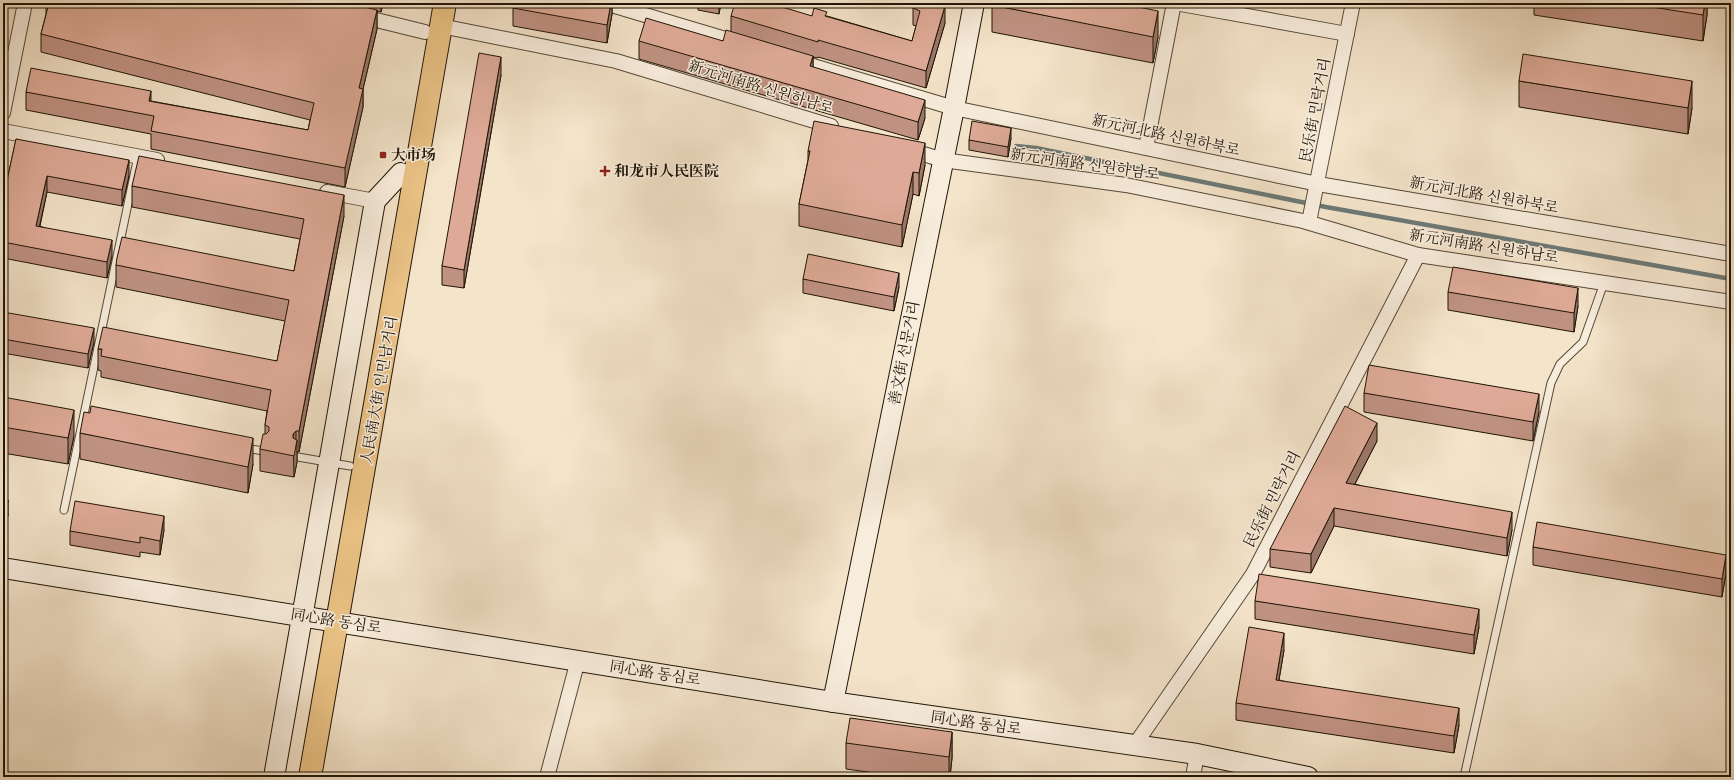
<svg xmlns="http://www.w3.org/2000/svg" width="1734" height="780" font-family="'IM FELL Double Pica','Noto Serif SC','Noto Serif KR',serif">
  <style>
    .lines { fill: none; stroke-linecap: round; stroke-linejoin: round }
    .stream { stroke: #6c7976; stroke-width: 4.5 }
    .lane-casing { stroke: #544837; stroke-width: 9 }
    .street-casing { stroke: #544837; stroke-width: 16 }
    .secondary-casing { stroke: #1f1406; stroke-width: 22 }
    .primary-casing { stroke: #1f1406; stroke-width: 24 }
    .lane { stroke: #f8eddd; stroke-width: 7 }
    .street { stroke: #f8eddd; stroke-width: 14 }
    .secondary { stroke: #f8eddd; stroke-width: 20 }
    .primary { stroke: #eac285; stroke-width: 22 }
    .wall { fill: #bf9282; stroke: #1f1406 }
    .shaded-wall { fill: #9b776a; stroke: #1f1406 }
    .building { fill: #deaa97; stroke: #1f1406 }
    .poi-dot { fill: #8f2418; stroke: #f8eddd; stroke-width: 1.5 }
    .labels { text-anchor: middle; stroke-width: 3; stroke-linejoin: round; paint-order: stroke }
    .street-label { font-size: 15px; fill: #1f1406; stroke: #f8eddd }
    .poi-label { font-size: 15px; font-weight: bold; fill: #1f1406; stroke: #f8eddd; text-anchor: start }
  </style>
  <rect width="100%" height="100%" fill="#f4e4ca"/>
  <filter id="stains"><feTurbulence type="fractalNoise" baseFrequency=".005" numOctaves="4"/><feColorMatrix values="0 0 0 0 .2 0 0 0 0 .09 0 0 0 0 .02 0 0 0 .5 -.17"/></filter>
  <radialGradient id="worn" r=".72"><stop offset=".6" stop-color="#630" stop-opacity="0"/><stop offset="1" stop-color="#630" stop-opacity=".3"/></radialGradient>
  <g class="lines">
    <!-- stream -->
    <path class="stream" d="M1016,146L1036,148L1326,207L1731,279"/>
    <!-- lane casing -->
    <g class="lane-casing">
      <g id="lane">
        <path d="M244,448L264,451"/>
        <path d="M298,457L350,466"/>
        <path d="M64,510L138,156"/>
        <path d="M1464,777L1551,383L1560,364L1583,342L1604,283"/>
      </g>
    </g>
    <!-- street casing -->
    <g class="street-casing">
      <g id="street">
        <path d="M605,3L742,44"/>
        <path d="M1175,3L1347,34"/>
        <path d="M360,16L425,32"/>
        <path d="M441,26L616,61L831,126"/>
        <path d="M796,61L954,108L1318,184L1731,254"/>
        <path d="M3,113L25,3"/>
        <path d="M3,131L157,160"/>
        <path d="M1146,148L1174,3"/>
        <path d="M907,149L943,160L1126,185L1303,221L1418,255L1731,302"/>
        <path d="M327,192L375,201"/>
        <path d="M1309,222L1353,3"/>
        <path d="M1134,746L1253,574L1418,255"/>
        <path d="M547,777L578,660"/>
        <path d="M1193,777L1197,754"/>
      </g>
    </g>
    <!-- secondary casing -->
    <g class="secondary-casing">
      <g id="secondary">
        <path d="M3,568L833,702L1197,754L1308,777"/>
        <path d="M833,702L954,108L974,3"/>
        <path d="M274,777L375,201L401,173"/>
      </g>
    </g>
    <!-- primary casing -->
    <g class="primary-casing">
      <path id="primary" d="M310,777L445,3"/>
    </g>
    <!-- lane -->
    <use href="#lane" class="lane"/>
    <!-- street -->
    <use href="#street" class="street"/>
    <!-- secondary -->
    <use href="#secondary" class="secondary"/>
    <!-- primary -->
    <use href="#primary" class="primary"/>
  </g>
  <!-- wall -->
  <g class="wall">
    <path d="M46,3H383L381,12L377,11V29L363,89V107L345,187L151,149V134L26,110V92L151,101L308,130L310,120L41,52V34L46,14Z"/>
    <path d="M612,3V14L607,43L513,26V8Z"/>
    <path d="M682,3H721L719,14L698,10V6Z"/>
    <path d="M914,3L945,23L926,88L818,57V58L813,57V67L925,118L918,140L639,59V41H723L731,31V16H827L912,41L916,26L913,25V8Z"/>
    <path d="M1534,3H1707V15L1703,41L1534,15Z"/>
    <path d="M992,5L1158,37L1153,63L992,32Z"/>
    <path d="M501,75L464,288L442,285V266Z"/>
    <path d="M1519,81L1692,108L1688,134L1519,107Z"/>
    <path d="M1011,138L1008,157L969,150V140Z"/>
    <path d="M16,139L129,176L122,206L47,192L40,226L112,256L107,278L3,258V199Z"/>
    <path d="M808,151L925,165L919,196L913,194L902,247L799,226V204L808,160Z"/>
    <path d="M132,186L344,216L299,452H297V462L294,477L260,471V449L265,434V425L267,411L101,377V371L98,370V349L277,361L285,321L116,287V265L294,271L300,239L132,207Z"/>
    <path d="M803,279L899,287L894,311L803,293Z"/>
    <path d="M1448,292L1578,306L1574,332L1448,310Z"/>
    <path d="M3,312L94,342L88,368L3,353Z"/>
    <path d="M1364,393L1539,412L1533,441L1364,412Z"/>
    <path d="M3,397L74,436L68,464L3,453Z"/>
    <path d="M80,433L253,464L248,493L80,459Z"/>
    <path d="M1377,441L1355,484L1512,530L1507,556L1334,526L1311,573L1270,567V549Z"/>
    <path d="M3,500L8,514L4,544H3Z"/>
    <path d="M164,530L160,555L140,552V557L70,545V531Z"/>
    <path d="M1533,547L1726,573L1722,597L1533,565Z"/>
    <path d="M1255,601L1479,627L1474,654L1255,619Z"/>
    <path d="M1284,650L1279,680L1459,725L1454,753L1236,720V703Z"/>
    <path d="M952,732V758L950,777H904L846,769V743Z"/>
  </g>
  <!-- shaded-wall -->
  <g class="shaded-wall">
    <path d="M381,3H383L381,12Z"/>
    <path d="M611,3H612V14L607,43V25Z"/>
    <path d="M719,3H721L719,14Z"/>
    <path d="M1705,3H1707V15L1703,41V15Z"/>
    <path d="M945,6V23L926,88V71Z"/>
    <path d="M377,10V29L363,89V107L345,187V168L359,88Z"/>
    <path d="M1158,11V37L1153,63V37Z"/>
    <path d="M813,56V74L810,66Z"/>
    <path d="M501,57V75L464,288V270Z"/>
    <path d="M1692,81V108L1688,134V108Z"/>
    <path d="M151,91V110L149,101Z"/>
    <path d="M925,100V118L918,140V122Z"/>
    <path d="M1011,128V138L1008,157V147Z"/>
    <path d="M925,143V165L919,196V173Z"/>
    <path d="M129,160V176L122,206V190Z"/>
    <path d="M913,172V194L902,247V225Z"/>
    <path d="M47,176V192L36,242V226Z"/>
    <path d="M344,195V216L299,452V431Z"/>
    <path d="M112,240V256L107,278V262Z"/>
    <path d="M899,273V287L894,311V297Z"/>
    <path d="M1578,288V306L1574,332V313Z"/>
    <path d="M94,328V342L88,368V354Z"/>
    <path d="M1539,394V412L1533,441V422Z"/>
    <path d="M74,410V436L68,464V438Z"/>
    <path d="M1377,423V441L1346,501V483Z"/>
    <path d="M296,431V446L297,440V462L294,477L293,434Z"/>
    <path d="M253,438V464L248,493V467Z"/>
    <path d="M8,500V514L4,544V530Z"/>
    <path d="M1334,508V526L1311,573V554Z"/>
    <path d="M1512,512V530L1507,556V538Z"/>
    <path d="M164,516V530L160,555V541Z"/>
    <path d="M1726,555V573L1722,597V579Z"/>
    <path d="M1479,609V627L1474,654V635Z"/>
    <path d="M1284,633V650L1276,697V680Z"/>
    <path d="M1459,708V725L1454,753V736Z"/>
    <path d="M952,732V758L950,777H949V757Z"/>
  </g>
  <!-- building -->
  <g class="building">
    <path d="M49,3H348L377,10L359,88L363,89L345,168L151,131L154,116L26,92L31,68L151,91L149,101L308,130L314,103L41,34Z"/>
    <path d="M513,3H611L607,25L513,8Z"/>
    <path d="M735,3H769L812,16L814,8L827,12L825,16L912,41L920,11L913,8L914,3H934L945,6L926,71L818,40V42L731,16Z"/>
    <path d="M992,3H1119L1158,11L1153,37L992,5Z"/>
    <path d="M1626,3H1705L1703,15Z"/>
    <path d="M646,18L723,41L726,30L813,56L810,66L925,100L918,122L639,41Z"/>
    <path d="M479,53L501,57L464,270L442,266Z"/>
    <path d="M1523,54L1692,81L1688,108L1519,81Z"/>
    <path d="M814,121L925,143L919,173L913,172L902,225L799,204L810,151H808Z"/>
    <path d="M972,121L1011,128L1008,147L969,140Z"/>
    <path d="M16,139L129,160L122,190L47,176L36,226L112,240L107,262L3,242V199Z"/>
    <path d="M139,156L344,195L299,431H296L293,434V438L297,440L294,456L260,449L263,434H266L269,431V427L265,425L271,390L101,356L102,349H98L103,327L277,361L289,300L116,265L117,258L122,237L294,271L304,219L132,186Z"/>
    <path d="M808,254L899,273L894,297L803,279Z"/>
    <path d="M1453,267L1578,288L1574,313L1448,292Z"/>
    <path d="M3,312L94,328L88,354L3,339Z"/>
    <path d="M1369,365L1539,394L1533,422L1364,393Z"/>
    <path d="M3,397L74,410L68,438L3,427Z"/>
    <path d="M91,406L253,438L248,467L80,433L84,412L90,413Z"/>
    <path d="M1345,406L1377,423L1346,483L1512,512L1507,538L1334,508L1311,554L1270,549Z"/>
    <path d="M3,500H8L4,530H3Z"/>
    <path d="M75,501L164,516L160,541L140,537V543L70,531Z"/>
    <path d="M1537,522L1726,555L1722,579L1533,547Z"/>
    <path d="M1259,574L1479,609L1474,635L1255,601Z"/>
    <path d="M1249,627L1284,633L1276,680L1459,708L1454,736L1236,703Z"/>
    <path d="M850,718L952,732L949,757L846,743Z"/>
  </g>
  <!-- markers -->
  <g class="poi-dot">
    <rect x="379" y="151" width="8" height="8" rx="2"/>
    <path d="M603 165h4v4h4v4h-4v4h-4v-4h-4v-4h4z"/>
  </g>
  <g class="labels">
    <!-- street labels -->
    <g class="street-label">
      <text transform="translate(761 87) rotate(17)" y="5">新元河南路 신원하남로</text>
      <text transform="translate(1315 110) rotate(-79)" y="5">民乐街 민락거리</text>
      <text transform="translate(1166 135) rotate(12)" y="5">新元河北路 신원하북로</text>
      <text transform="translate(1085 164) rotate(8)" y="5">新元河南路 신원하남로</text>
      <text transform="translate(1484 195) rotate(10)" y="5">新元河北路 신원하북로</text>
      <text transform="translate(1484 246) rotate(9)" y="5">新元河南路 신원하남로</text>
      <text transform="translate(904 353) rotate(-79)" y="5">善文街 선문거리</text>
      <text transform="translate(379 390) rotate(-80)" y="5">人民南大街 인민남거리</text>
      <text transform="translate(1272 499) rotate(-63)" y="5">民乐街 민락거리</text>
      <text transform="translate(336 621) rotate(9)" y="5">同心路 동심로</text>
      <text transform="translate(655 673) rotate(9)" y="5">同心路 동심로</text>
      <text transform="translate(976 723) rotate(8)" y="5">同心路 동심로</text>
    </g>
    <!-- poi labels -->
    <g class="poi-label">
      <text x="391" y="160">大市场</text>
      <text x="614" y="176">和龙市人民医院</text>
    </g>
  </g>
  <!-- margin -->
  <rect width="1734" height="780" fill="none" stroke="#f4e4ca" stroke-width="16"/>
  <rect x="4" y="4" width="1726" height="772" fill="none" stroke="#1f1406" stroke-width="2"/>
  <rect x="8" y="8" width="1718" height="764" fill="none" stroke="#1f1406"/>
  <rect width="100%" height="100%" filter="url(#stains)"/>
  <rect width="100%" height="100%" fill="url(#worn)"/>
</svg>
